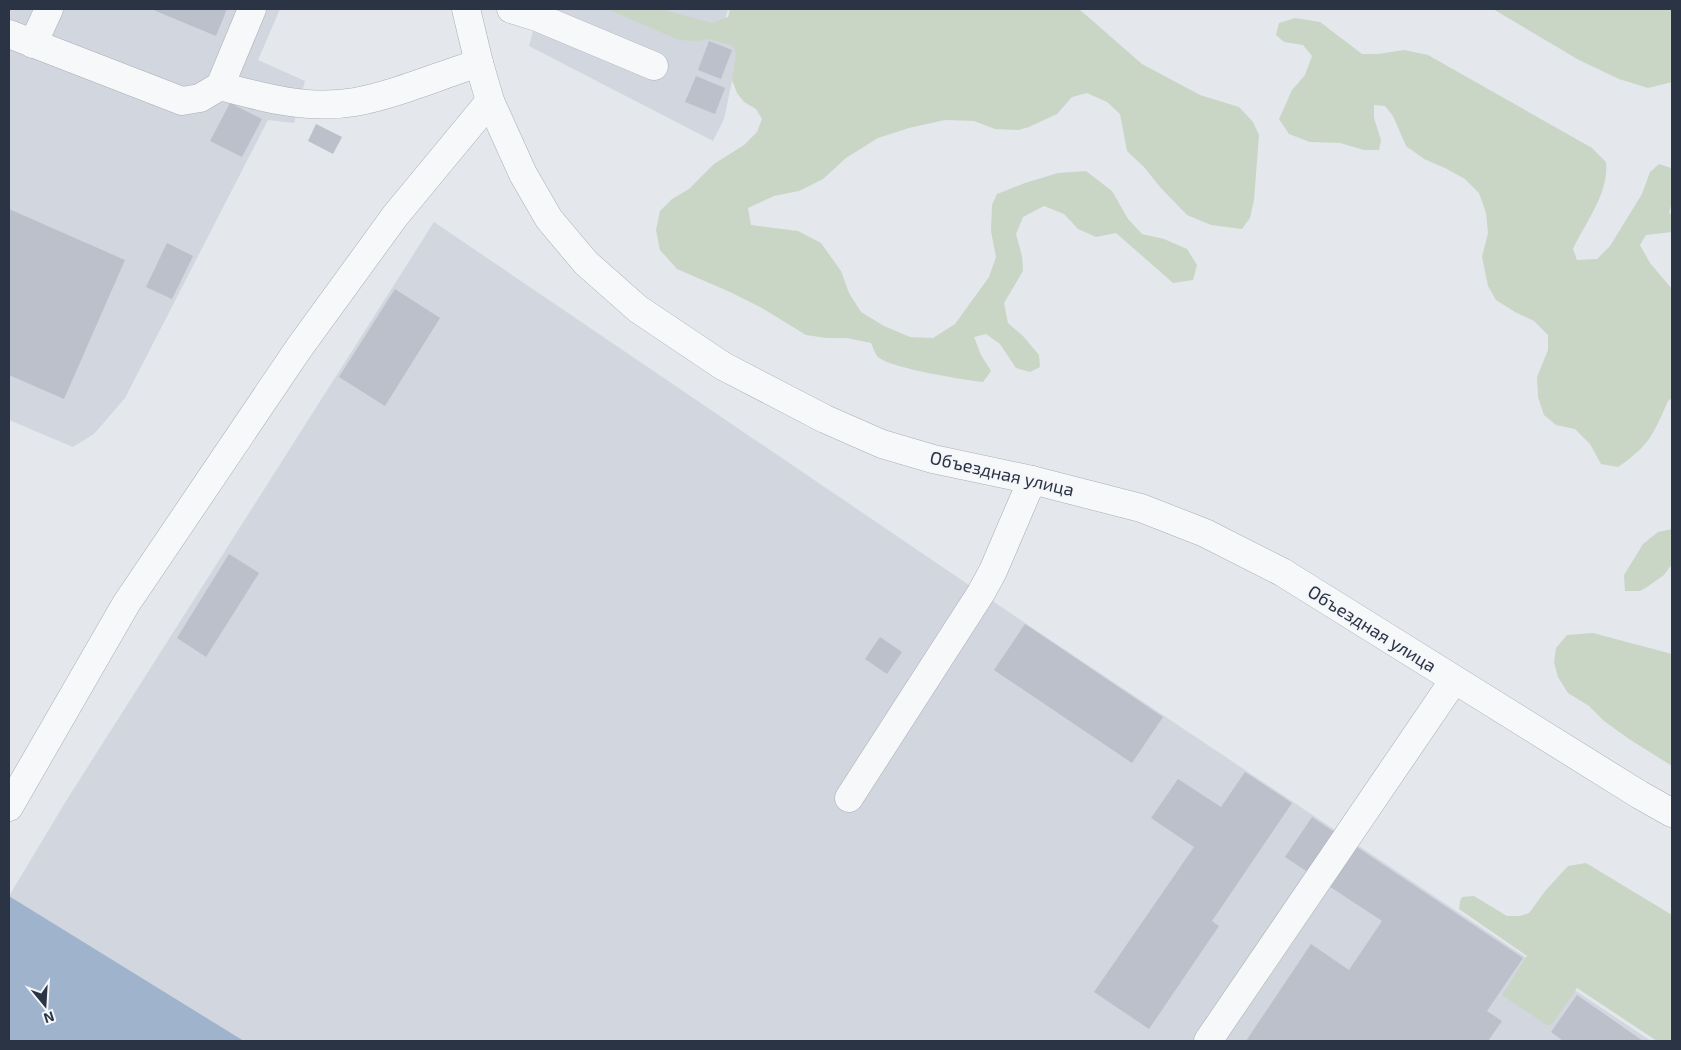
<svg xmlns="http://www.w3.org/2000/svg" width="1681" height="1050" font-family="'Exo 2',sans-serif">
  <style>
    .built { fill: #d2d6de }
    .green { fill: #c9d6c5 }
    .water { fill: #9fb4cc }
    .building { fill: #bbc0ca }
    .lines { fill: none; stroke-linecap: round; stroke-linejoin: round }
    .minor-casing { stroke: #a9aeb7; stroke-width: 29 }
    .minor { stroke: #f7f8fa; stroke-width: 28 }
    .labels { text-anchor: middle; stroke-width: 4; stroke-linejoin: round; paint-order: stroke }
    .street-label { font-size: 18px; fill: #2b3445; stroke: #f4f6f9 }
  </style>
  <rect width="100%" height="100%" fill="#e4e7ec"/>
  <!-- built -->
  <g class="built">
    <path d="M9,9H280L258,60L305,81L294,123L268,120L125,398L94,434L73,447L9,420Z"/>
    <path d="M539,9H728L720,36L740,43L724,119L713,141L529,46Z"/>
    <path d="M434,222L1025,623L1651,1041H244L9,896L66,801Z"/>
  </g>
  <!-- green -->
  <g class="green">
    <path d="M607,9H660L712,23L728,17L730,9H1079L1142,64L1200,95L1239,107L1253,122L1259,135L1254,200L1250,218L1242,229L1211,225L1187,215L1160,187L1144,167L1127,151L1120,114L1107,102L1087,93L1072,97L1057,114L1029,127L1018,130L995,129L974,121L945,120L909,128L878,138L846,158L823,179L799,191L774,196L748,208L751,225L798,231L821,243L841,271L849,293L861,312L884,326L910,337L933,338L955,324L989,277L996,257L991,231L992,205L997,194L1025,183L1058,173L1086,171L1112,191L1128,219L1142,234L1164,239L1187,249L1197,265L1193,280L1173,283L1116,233L1096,237L1078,229L1064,214L1044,206L1023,217L1016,234L1022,256L1023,271L1004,303L1008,323L1023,336L1039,355L1040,367L1030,372L1016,368L1000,344L986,334L974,337L981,355L991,371L983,382C964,380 890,368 878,357C875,354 873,347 871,343L847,338H827L806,335L762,308L730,292L677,269L660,250L656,230L660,211L672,199L689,189L714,164L744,145L757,132L762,119L756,109L744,102L737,93L732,80L736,53L734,48L731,45L709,39L696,41L679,40Z"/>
    <path d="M1493,9H1672V82L1648,88L1619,79L1579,60Z"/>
    <path d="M1295,18L1320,22L1362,54H1378L1404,50L1428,55L1592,148L1606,162C1609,194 1586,221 1573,249L1577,260L1597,259L1610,246L1642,194L1650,172L1659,164L1671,168L1672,202L1669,213L1672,215V232L1646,235L1640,245L1650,263L1672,289V398L1668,401C1653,435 1649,446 1618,467L1601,464L1590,444L1575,429L1556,425L1544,415L1538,397L1537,377L1548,350V335L1534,321L1515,312L1496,300L1488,286L1482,257L1488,233L1486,213L1479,193L1465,179L1445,168L1424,159L1406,146L1393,116L1385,106L1374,105V118L1381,140L1379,150H1364L1340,143L1310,142L1289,134L1279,119L1292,90L1305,75L1312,56L1303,45L1284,42L1276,35L1279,23Z"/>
    <path d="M1672,529V564L1664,575L1647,587L1640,591H1625L1624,575L1643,544L1658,532Z"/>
    <path d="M1593,633L1672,654V766L1629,739L1604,721L1589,706L1568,693L1558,677L1554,662L1556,648L1567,635Z"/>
    <path d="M1586,863L1672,915V1041H1657L1577,988L1553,1023L1548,1026L1502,995L1527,956L1459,909L1460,901L1462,897L1474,896L1507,916H1520L1529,913L1546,890L1568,866Z"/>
  </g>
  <!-- water -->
  <path class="water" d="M9,896L244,1041H9Z"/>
  <!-- building -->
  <g class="building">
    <path d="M151,9H227L216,36Z"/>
    <path d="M709,41L732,50L721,79L698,70Z"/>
    <path d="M696,76L725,88L715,114L685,102Z"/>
    <path d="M230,103L262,119L242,157L210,141Z"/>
    <path d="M316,124L342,137L333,154L308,141Z"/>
    <path d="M9,209L125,260L64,399L9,375Z"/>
    <path d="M167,243L193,256L172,299L146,287Z"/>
    <path d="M395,289L440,318L385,406L339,377Z"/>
    <path d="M229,554L259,573L206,657L177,638Z"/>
    <path d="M1025,624L1163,717L1132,763L994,670Z"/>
    <path d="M880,637L902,652L887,674L865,659Z"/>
    <path d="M1245,772L1292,803L1212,921L1219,926L1149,1029L1094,992L1194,847L1151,818L1178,779L1221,807Z"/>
    <path d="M1312,817L1523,958L1487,1011L1502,1021L1488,1041H1246L1311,944L1349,970L1382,921L1285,857Z"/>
    <path d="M1577,995L1643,1041H1561L1562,1040L1551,1032Z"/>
  </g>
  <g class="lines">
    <!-- minor casing -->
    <g class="minor-casing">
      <g id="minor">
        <path d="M466,9L479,63L490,101L523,174L549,219L586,263L638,309L723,366L825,419L882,444L933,459L1032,480L1141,508L1205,533L1282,572L1640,795L1672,813"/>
        <path d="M511,9L537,17L654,66"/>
        <path d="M9,34L182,101L200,98L220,86C264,98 309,110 355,102C397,94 438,76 479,63"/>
        <path d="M33,44L49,9"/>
        <path d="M220,86L252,9"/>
        <path d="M849,798L981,593L993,571L1032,480"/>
        <path d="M9,807L126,604L299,348L395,216L490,101"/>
        <path d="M1208,1041L1454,680"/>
      </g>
    </g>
    <!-- minor -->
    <use href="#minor" class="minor"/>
  </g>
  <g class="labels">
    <!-- street labels -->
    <g class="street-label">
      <text transform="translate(1002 474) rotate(13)" y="6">Объездная улица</text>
      <text transform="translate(1372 629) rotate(32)" y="6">Объездная улица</text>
    </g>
  </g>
  <!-- border -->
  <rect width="1681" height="1050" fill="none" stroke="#2b3445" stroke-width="20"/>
  <!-- north arrow -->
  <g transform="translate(45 1005) rotate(162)" stroke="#f4f6f9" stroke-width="4" paint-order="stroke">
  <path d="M0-4L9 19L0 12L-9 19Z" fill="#2b3445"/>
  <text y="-8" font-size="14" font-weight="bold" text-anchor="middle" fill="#2b3445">N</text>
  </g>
</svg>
